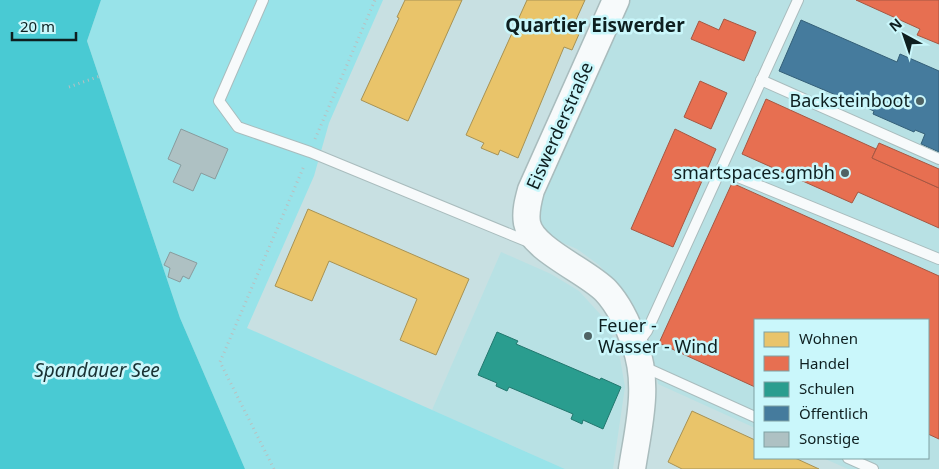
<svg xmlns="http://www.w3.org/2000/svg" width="939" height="469" font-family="'Noto Sans',sans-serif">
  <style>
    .built { fill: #b8e1e4 }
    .green { fill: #98e3e9 }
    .water { fill: #49cad3 }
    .homes { fill: #e9c46a; stroke: #a79254 }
    .shops { fill: #e76f51; stroke: #a65742 }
    .schools { fill: #2a9d8f; stroke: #22776e }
    .public { fill: #457b9d; stroke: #345f78 }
    .building { fill: #aec1c3; stroke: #899b9d }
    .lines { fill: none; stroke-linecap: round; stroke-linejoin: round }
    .service-casing { stroke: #a9bcbd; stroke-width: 12 }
    .tertiary-casing { stroke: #a9bcbd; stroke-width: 29 }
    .path { stroke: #b8c0c1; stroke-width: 3; stroke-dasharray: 1 4; stroke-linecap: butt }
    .service { stroke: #f7fafb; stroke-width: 10 }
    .tertiary { stroke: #f7fafb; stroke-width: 26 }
    .poi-dot { fill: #4f6364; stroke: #caf7fb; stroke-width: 2 }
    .labels { text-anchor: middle; stroke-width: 5; stroke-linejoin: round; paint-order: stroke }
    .poi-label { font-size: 18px; fill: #0e1f20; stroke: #caf7fb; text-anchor: end }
    .street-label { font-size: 18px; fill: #0e1f20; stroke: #caf7fb }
    .neighbourhood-label { font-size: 19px; font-weight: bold; fill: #0e1f20; stroke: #caf7fb }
    .water-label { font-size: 19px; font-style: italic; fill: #183032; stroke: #caf7fb }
  </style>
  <rect width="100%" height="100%" fill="#c8e0e2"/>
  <!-- built -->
  <g class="built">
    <path d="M630,0H939V469H848L823,458H928V320H755V428L658,384L650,340L630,299L599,265L577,249L549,237L538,225V210Z"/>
    <path d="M501,252L551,274L579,291L600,314L611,332L620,358L625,387L613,469H565L432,410Z"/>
  </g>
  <!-- green -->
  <path class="green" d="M101,0H383L329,123L314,176L247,328L565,469H245L180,318L87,41Z"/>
  <!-- water -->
  <path class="water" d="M0,0H101L87,41L180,318L245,469H0Z"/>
  <!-- homes -->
  <g class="homes">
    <path d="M405,0H462L408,121L361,100L399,18L397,17Z"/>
    <path d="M527,0H585L575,22L583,25L572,50L564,47L518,158L500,150L498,155L481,148L484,143L466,135Z"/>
    <path d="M308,209L469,279L436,355L400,340L417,299L329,261L312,301L275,286Z"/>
    <path d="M692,411L755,440V458H795L819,469H682L668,462Z"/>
  </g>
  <!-- shops -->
  <g class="shops">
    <path d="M856,0H939V44L917,35L920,29Z"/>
    <path d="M724,19L756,32L744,61L691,39L699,21L719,30Z"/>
    <path d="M700,81L727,93L711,129L684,117Z"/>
    <path d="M766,99L876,149L872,158L939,188V228L858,192L852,203L742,154Z"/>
    <path d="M675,129L716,149L673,247L631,229Z"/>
    <path d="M879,143L939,169V188L872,158Z"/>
    <path d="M732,183L939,276V439L928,434V320H755V387L659,343Z"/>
  </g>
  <!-- schools -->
  <path class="schools" d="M497,332L518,341L516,344L600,380L601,378L621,387L603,429L583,420L582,424L571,419L573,414L509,387L507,391L496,386L497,383L478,375Z"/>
  <!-- public -->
  <path class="public" d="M801,20L897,62L900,54L939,71V152L921,144L925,134L915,130L914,132L873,114L874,111L779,71Z"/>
  <!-- building -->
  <g class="building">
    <path d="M181,129L228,149L215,179L201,173L193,191L173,182L181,165L168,159Z"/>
    <path d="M170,252L197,263L189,279L183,276L180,282L168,277L170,268L164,265Z"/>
  </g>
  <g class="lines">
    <!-- service casing -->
    <g class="service-casing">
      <g id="service">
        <path d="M263,0L219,101L238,127L310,152L531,243"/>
        <path d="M761,80L939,159"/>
        <path d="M721,170L939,259"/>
        <path d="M638,343L647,331L798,0"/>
        <path d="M642,366L755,417"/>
        <path d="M848,458L873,469"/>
      </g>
    </g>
    <!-- tertiary casing -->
    <g class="tertiary-casing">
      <path id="tertiary" d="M616,0L531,190C528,201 525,212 527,223C531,249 587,271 606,291C619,305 629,327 635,345C650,385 638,429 632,469"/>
    </g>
    <!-- path -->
    <g class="path">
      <path d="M69,87L100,76"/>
      <path d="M315,139L375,0"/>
      <path d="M274,469L220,362L304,166"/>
    </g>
    <!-- service -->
    <use href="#service" class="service"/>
    <!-- tertiary -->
    <use href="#tertiary" class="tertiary"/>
  </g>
  <!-- markers -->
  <g class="poi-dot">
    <circle cx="920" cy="101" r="5"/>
    <circle cx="845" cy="173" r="5"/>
    <circle cx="588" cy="336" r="5"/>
  </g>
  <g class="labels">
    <!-- poi labels -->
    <g class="poi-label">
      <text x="910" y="107">Backsteinboot</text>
      <text x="835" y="179">smartspaces.gmbh</text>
      <text x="598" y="332" text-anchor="start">Feuer -<tspan x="598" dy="21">Wasser - Wind</tspan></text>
    </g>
    <!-- street labels -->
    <g class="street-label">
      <text transform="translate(560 126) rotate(-66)" y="6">Eiswerderstraße</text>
    </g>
    <!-- neighbourhood labels -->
    <g class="neighbourhood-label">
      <text x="595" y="32">Quartier Eiswerder</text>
    </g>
    <!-- water labels -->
    <g class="water-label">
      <text x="97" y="377">Spandauer See</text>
    </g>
  </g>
  <!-- legend -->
  <rect x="754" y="319" width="175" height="140" fill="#caf7fb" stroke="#7fa1a3"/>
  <rect x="764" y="332" width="25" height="15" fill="#e9c46a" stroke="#7fa1a3"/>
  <text x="799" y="344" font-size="15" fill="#0e1f20">Wohnen</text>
  <rect x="764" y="356" width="25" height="15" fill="#e76f51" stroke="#7fa1a3"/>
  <text x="799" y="369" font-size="15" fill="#0e1f20">Handel</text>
  <rect x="764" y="382" width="25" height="15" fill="#2a9d8f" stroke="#7fa1a3"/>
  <text x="799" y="394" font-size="15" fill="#0e1f20">Schulen</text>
  <rect x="764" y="406" width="25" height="15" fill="#457b9d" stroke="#7fa1a3"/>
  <text x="799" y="419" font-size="15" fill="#0e1f20">Öffentlich</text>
  <rect x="764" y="432" width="25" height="15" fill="#aec1c3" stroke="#7fa1a3"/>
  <text x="799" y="444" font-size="15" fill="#0e1f20">Sonstige</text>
  <!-- north arrow -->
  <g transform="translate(904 35) rotate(320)" stroke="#caf7fb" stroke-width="4" paint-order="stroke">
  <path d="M0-4L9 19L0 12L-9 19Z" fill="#0e1f20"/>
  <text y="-8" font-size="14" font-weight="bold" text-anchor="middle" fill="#0e1f20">N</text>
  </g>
  <!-- scale -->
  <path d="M12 32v8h64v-8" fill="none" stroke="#0e1f20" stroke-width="2.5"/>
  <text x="20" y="32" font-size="15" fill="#0e1f20" stroke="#caf7fb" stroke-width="4" paint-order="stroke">20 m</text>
</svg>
